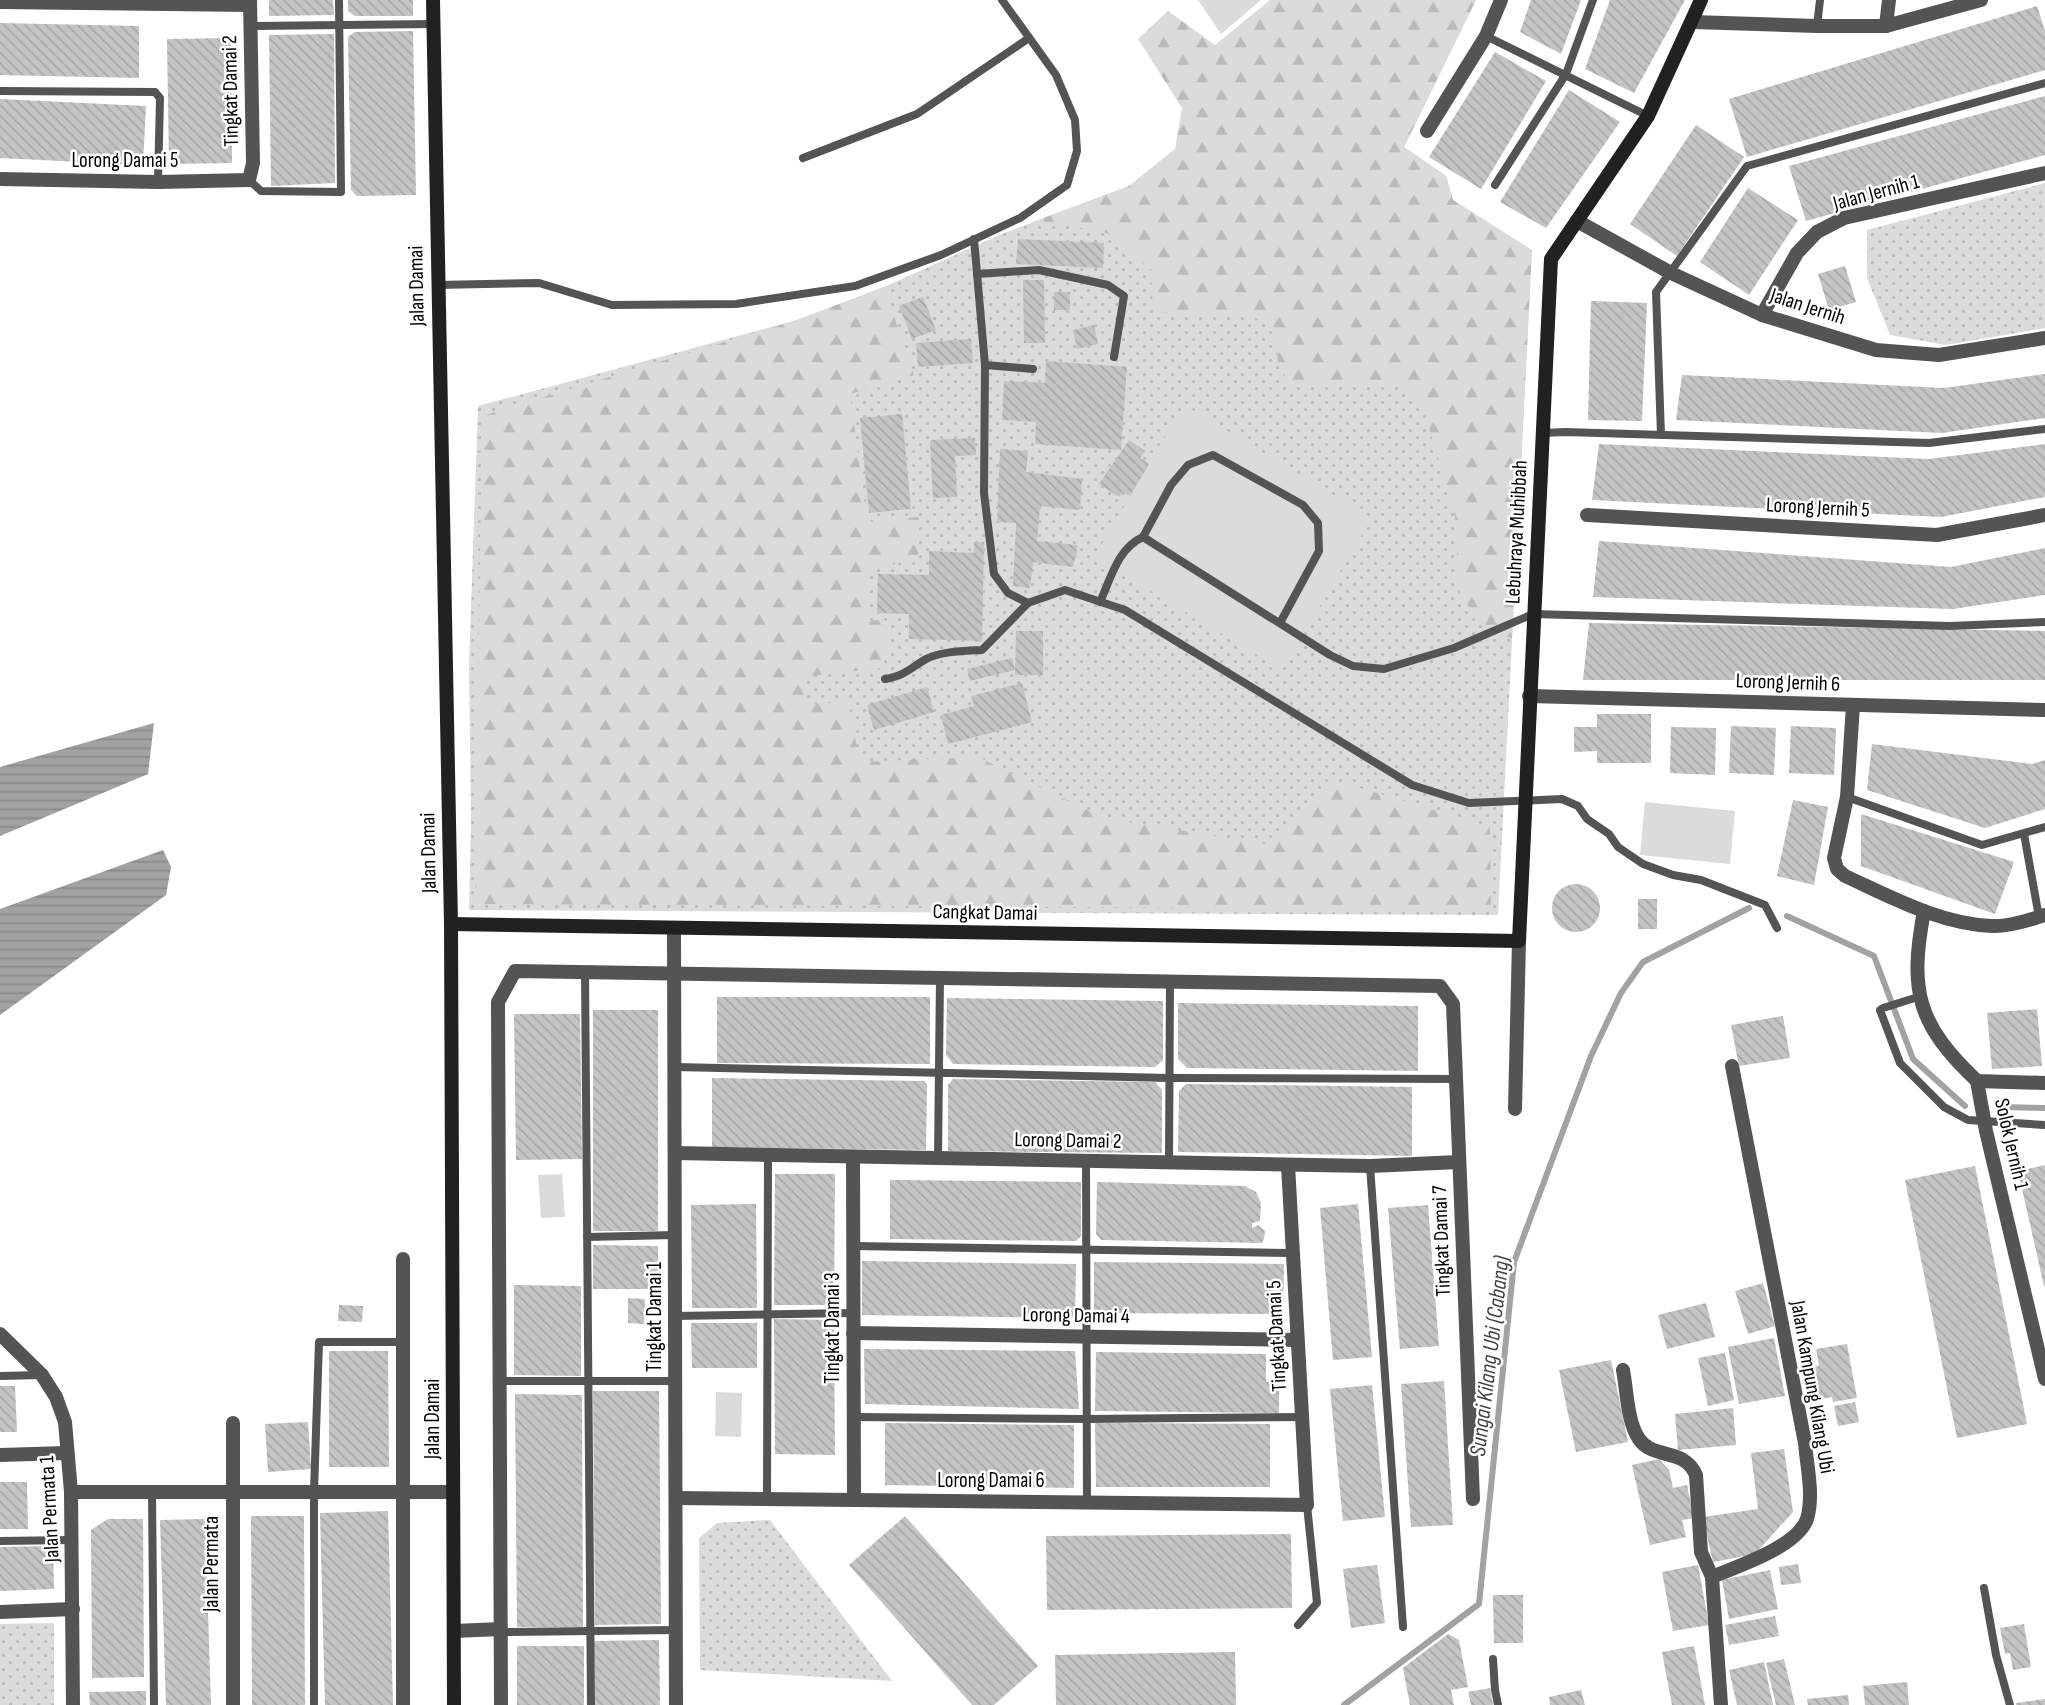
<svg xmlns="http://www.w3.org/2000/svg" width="2045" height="1705" font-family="'Sofia Sans Condensed',sans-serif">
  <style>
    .grass { fill: url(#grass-dots) }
    .forest { fill: url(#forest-firs) }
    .pitch { fill: #dbdbdb }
    .water { fill: url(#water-rules) }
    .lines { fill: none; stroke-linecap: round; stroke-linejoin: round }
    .stream { stroke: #a2a2a2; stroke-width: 6 }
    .building { fill: url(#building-back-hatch) }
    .lane { stroke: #545454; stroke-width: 8 }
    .street { stroke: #545454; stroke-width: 14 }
    .secondary { stroke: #212121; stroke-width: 14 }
    .labels { text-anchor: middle; stroke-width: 5; stroke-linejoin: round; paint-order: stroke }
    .street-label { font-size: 21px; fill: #000; stroke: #fff }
    .water-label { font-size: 23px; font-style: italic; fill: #434343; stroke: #fff }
  </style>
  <defs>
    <pattern id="grass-dots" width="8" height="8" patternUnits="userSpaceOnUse" patternTransform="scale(1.75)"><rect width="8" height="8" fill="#dbdbdb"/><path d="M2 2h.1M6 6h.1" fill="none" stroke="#bababa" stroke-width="1.8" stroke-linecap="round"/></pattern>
    <pattern id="forest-firs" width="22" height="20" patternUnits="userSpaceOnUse" patternTransform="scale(1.75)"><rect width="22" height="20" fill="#dbdbdb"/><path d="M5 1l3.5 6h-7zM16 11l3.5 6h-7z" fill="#bababa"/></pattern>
    <pattern id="water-rules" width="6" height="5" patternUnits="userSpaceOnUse" patternTransform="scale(1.75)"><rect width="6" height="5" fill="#a2a2a2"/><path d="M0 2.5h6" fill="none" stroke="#8a8a8a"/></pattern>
    <pattern id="building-back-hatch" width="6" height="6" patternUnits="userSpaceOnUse" patternTransform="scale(1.75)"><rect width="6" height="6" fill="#c4c4c4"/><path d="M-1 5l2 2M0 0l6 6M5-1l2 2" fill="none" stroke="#a7a7a7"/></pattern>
  </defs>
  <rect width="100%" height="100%" fill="#fff"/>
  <!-- grass -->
  <g class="grass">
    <path d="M1476,0L1404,147L1446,176L1453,200L1532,250L1498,915L469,910L471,823L469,665L478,406L797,320L884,287L1004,233L1129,186L1176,149L1182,108L1168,85Z"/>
    <path d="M2045,183V328L1946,345L1890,335L1867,278V230Z"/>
    <path d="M770,1520L892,1681L700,1670L699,1538L717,1523Z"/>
    <path d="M54,1623V1705H0V1624Z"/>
  </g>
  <!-- forest -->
  <g class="forest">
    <path d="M1270,0H1476L1404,147L1446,176L1453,200L1532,250L1512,638L1494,635L1479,623L1459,591L1455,516L1424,411L1405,386L1289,383L1278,363L1275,328L1251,316L1153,312L1151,269L1107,233L1038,220L1129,186L1175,149L1182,108L1138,39L1168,11L1215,45Z"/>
    <path d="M884,287L914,375L850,394L867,522L919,517L918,558L867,572L870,620L892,621L883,668L800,677L806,704L848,702L860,762L978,757L1103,818L1272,845L1337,781L1490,827L1491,909L475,904L482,416L797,320Z"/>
  </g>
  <!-- pitch -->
  <g class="pitch">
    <path d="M1198,0H1261L1221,34Z"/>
    <path d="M1184,405L1372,518L1282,670L1094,557Z"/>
    <path d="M1645,802L1735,811L1730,864L1640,855Z"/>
    <path d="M562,1174L565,1217L541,1218L538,1175Z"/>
    <path d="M716,1392L742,1393L741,1437L715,1436Z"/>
  </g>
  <!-- water -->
  <g class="water">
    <path d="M154,723L148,774L0,836V767Z"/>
    <path d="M163,850L171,867L166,895L0,1015V909Z"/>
  </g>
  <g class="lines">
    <!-- stream -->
    <g class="stream">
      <path d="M1787,916L1874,956L1913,1059L1965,1106"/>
      <path d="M1998,1107L2045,1108"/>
      <path d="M1344,1705L1479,1604L1514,1262L1591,1056L1621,993L1643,962L1749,908"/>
    </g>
  </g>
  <!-- building -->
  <g class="building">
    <path d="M269,0H333L334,15L269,16Z"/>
    <path d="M348,0H413V16H355L348,11Z"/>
    <path d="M1531,0H1581L1561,54L1520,32Z"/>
    <path d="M1610,0H1685L1634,93L1585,69Z"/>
    <path d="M2037,6L2045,31V70L1747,157L1729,99Z"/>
    <path d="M0,23L139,26V78L0,75Z"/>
    <path d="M413,31L416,195L357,196L351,190L348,37L355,32Z"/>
    <path d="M334,34L335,183L271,186L269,35Z"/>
    <path d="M231,38L232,163L169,164L167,39Z"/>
    <path d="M1495,52L1546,81L1481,189L1429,157Z"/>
    <path d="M1569,90L1620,122L1546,228L1500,202Z"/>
    <path d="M2045,96V155L1806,221L1789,166Z"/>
    <path d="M0,99L146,106L143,165L0,158Z"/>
    <path d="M1696,125L1744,157L1677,256L1630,224Z"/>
    <path d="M1748,188L1798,220L1749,295L1700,262Z"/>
    <path d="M1018,239L1104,243L1103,268L1016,264Z"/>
    <path d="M1845,266L1856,302L1829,310L1818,274Z"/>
    <path d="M1023,280H1044L1045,343H1024Z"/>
    <rect x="1054" y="292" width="16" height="18"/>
    <path d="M923,297L936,330L912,339L899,306Z"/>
    <path d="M1591,301L1647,303L1642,421L1588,420Z"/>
    <path d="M1094,325L1098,344L1077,349L1073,330Z"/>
    <path d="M971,339L973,363L918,367L916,343Z"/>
    <path d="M1046,361L1127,367L1121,450L1035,444L1036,422L1002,420L1004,381L1045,383Z"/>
    <path d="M2045,374V418L1942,433L1676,420L1682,375L1944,388Z"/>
    <path d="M902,414L911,509L869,513L860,418Z"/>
    <path d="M975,438L976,455L955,456L957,497L933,498L930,440Z"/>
    <path d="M1129,440L1145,451L1140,458L1149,464L1130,496L1123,492L1119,497L1099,484Z"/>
    <path d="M1599,444L1929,459L2045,444V497L1941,517L1592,500Z"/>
    <path d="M1000,449L1028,451L1026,472L1082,479L1080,510L1040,506L1037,541L1078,545L1073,567L1033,562L1030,588L1013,586L1016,523L997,522Z"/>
    <path d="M1599,541L1951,567L2045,548V595L1953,609L1593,597Z"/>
    <path d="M974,542H984L982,641L909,639V614L877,613L878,574L929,575V551L974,553Z"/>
    <path d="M1589,623L2045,631V680H1583Z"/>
    <path d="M1016,631H1043V675H1015Z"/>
    <path d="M1012,658L1015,670L970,681L967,669Z"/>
    <path d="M1022,683L1032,722L948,744L941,715L974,706L971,696Z"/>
    <path d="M927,687L934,712L874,730L867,705Z"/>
    <path d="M1597,714H1651V763H1597V751L1574,752V727H1597Z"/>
    <path d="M1731,726L1776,728L1774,775L1729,773Z"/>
    <path d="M1791,726L1836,728L1834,775L1789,773Z"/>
    <path d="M1671,727L1716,728L1715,775L1670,773Z"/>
    <path d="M1872,744L2032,764L2045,760V809L1985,828L1867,790Z"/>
    <path d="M1793,800L1828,807L1814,885L1777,876Z"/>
    <path d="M1861,814L2014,862L1995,914L1861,866Z"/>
    <circle cx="1576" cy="908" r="24"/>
    <rect x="1638" y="899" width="19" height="30"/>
    <path d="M717,997H930V1064L717,1063Z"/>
    <path d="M947,998L1163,1001V1060L1155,1067L953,1064L946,1055Z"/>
    <path d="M1178,1003L1418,1006V1071L1187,1068L1178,1059Z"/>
    <path d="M2037,1009L2042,1066L1992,1069L1987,1013Z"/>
    <rect x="593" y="1010" width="65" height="221"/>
    <path d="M514,1014H580L582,1159L516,1160Z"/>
    <path d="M1783,1016L1790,1058L1739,1066L1731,1025Z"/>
    <path d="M712,1078L924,1081L927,1085L926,1150L712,1147Z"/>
    <path d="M953,1079L1155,1082L1162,1090V1153L948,1151V1085Z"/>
    <path d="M1186,1084L1412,1087V1156L1178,1152L1179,1091Z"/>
    <path d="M2045,1165V1286H2044L2018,1171Z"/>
    <path d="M1975,1166L2027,1424L1957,1438L1905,1180Z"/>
    <path d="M775,1174H835L834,1305H774Z"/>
    <path d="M890,1180L1081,1182V1236L1076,1241L890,1239Z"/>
    <path d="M1097,1182L1245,1186L1256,1192L1261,1203L1260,1221L1252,1223V1228L1258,1225L1265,1231L1264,1239L1262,1243L1101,1240L1096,1234Z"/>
    <path d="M756,1204L757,1308H692L691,1205Z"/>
    <path d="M1358,1204L1372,1357L1333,1360L1320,1208Z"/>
    <path d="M1428,1205L1439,1346L1400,1349L1388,1208Z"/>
    <path d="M593,1245L658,1246V1289H593Z"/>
    <path d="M862,1261L1076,1264L1075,1318L862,1315Z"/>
    <path d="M1094,1262L1284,1264L1283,1314L1094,1313Z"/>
    <path d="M1763,1283L1775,1326L1748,1334L1735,1291Z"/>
    <path d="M514,1285L581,1286V1376L514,1375Z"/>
    <path d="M628,1298L645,1299L644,1324L628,1323Z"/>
    <path d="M1706,1303L1715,1337L1667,1349L1658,1315Z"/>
    <path d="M339,1305L363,1306L362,1322L338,1321Z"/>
    <path d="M774,1319L834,1320L835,1455L775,1454Z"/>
    <path d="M691,1323H757V1368H692Z"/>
    <path d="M1774,1338L1785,1396L1739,1404L1728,1347Z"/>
    <path d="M1847,1344L1857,1398L1833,1402L1832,1397L1816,1400L1810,1367L1819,1366L1816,1349Z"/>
    <path d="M864,1349L1075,1351L1079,1409L865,1404Z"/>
    <path d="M329,1351H388L389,1467H329Z"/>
    <path d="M1096,1352L1266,1354V1382H1279V1413L1095,1411Z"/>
    <path d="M1725,1353L1734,1400L1708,1406L1698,1358Z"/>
    <path d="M1611,1360L1628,1442L1576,1452L1559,1370Z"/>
    <path d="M1444,1381L1453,1525L1411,1527L1401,1384Z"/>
    <path d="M1372,1385L1385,1517L1343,1521L1330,1389Z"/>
    <path d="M0,1386H15L17,1432H0Z"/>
    <path d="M593,1391H659L661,1624L595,1625Z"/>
    <path d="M515,1394L582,1395L583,1627H517Z"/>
    <path d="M1855,1402L1859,1422L1838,1426L1834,1406Z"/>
    <path d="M1733,1408L1736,1445L1678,1450L1675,1414Z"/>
    <path d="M308,1422L311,1469L268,1472L265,1424Z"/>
    <path d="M885,1423L1074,1425V1488L885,1485Z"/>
    <path d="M1095,1423L1270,1424V1487H1096Z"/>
    <path d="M1784,1449L1793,1512L1755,1554L1713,1562L1703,1517L1758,1509L1751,1453Z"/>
    <path d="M1659,1459L1669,1470L1673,1488L1687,1485L1694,1518L1682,1520L1686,1537L1650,1545L1632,1465Z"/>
    <path d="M0,1482H27L28,1529H0Z"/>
    <path d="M388,1511L393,1705H325L320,1513Z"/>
    <path d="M251,1516H304L305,1705H252Z"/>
    <path d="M905,1516L1038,1666L994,1705H972L849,1565Z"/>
    <path d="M108,1519H143L144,1677L92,1678L91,1530Z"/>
    <path d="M205,1519L211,1705H166L160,1520Z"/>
    <path d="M1291,1534L1292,1608L1047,1610L1046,1536Z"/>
    <path d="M53,1546L54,1589L0,1591V1547Z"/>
    <path d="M1798,1564L1801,1583L1781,1585L1779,1567Z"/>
    <path d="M1377,1565L1385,1623L1351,1628L1343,1569Z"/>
    <path d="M1698,1565L1709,1625L1673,1631L1662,1572Z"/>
    <path d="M1770,1570L1778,1609L1729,1619L1722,1580Z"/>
    <path d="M1493,1595H1523V1643H1494Z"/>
    <path d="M1775,1616L1779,1636L1729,1645L1725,1625Z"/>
    <path d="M2024,1624L2031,1667L2013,1670L2010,1653L2005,1654L2000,1628Z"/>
    <path d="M1448,1634L1459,1640L1468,1687L1451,1690L1454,1705H1410L1403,1668Z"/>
    <path d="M659,1640L660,1705H595L594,1641Z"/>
    <rect x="517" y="1646" width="67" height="59"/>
    <path d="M1694,1646L1705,1705H1672L1662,1652Z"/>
    <path d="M1235,1652L1236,1705H1056L1055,1655Z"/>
    <path d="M1784,1659L1795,1705H1776L1766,1663Z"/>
    <path d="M1764,1662L1773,1705H1737L1729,1670Z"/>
    <path d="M1907,1682L1909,1705H1865L1863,1686Z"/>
    <path d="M1490,1688L1493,1705H1471L1468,1692Z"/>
    <path d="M1581,1690L1585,1705H1550L1549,1697Z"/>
    <path d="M146,1691V1705H90L89,1692Z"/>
    <path d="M1848,1695L1849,1705H1808L1807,1699Z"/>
    <path d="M2045,1699V1705H2016V1703Z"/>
  </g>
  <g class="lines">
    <!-- lane -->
    <g class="lane">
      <path d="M250,26L433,24"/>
      <path d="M1817,26L1820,0"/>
      <path d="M1486,36L1648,116"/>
      <path d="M0,91L155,92L160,98L158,182"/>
      <path d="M803,158L917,114L1029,38"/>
      <path d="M249,180L261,191L341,192L339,0"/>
      <path d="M1495,185L1566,74L1593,0"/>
      <path d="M974,239L985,365L984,493L994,574L1008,593L1028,603"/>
      <path d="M977,274L1039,270L1108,285L1124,296L1114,357"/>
      <path d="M437,285L539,283L612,305L736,304L855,286L941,255L1020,218L1067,185L1077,151L1075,120L1056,75L1002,0"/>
      <path d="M985,365L1033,369"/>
      <path d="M1543,433L1565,432L1929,443L2045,429"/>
      <path d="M1661,435L1656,292L1747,166L2045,83"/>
      <path d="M1143,537L1171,485L1188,465L1213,455L1303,505L1318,523L1319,551L1280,623"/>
      <path d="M1100,602C1111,578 1118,548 1143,537L1330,655L1353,666L1384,669L1454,648L1533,614L1950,626L2045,622"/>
      <path d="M885,679C906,675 909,669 926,659C942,651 964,651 982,650L1028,603L1065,590L1125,610L1412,785L1469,803L1562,799L1578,806L1587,819L1609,834L1618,847L1643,864L1673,875L1701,880L1765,905L1777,928"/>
      <path d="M1847,797L1982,845L2045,827"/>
      <path d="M2024,834L2039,917"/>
      <path d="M585,972L591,1705"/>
      <path d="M1918,997L1883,1008L1880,1010L1900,1063L1944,1107L1968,1120L2045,1125"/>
      <path d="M675,1067L1170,1078L1456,1079"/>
      <path d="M938,1158L940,978"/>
      <path d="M1086,1161L1087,1502"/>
      <path d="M1169,1162L1170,981"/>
      <path d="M1370,1166L1403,1627"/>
      <path d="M587,1237L675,1235"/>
      <path d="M853,1246L1293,1253"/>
      <path d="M675,1316L853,1313"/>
      <path d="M0,1376L42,1375"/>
      <path d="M500,1381H675"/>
      <path d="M854,1417L1086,1419L1302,1417"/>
      <path d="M152,1492L154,1705"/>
      <path d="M767,1499L768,1155"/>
      <path d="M0,1541L73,1540"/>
      <path d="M1984,1588L1996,1655L2010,1705"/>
      <path d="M1298,1625L1317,1603L1307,1505"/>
      <path d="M501,1632L676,1630"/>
      <path d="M1493,1659L1495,1690L1498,1705"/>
      <path d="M314,1705V1492L319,1342H403"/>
    </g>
    <!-- street -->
    <g class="street">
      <path d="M0,2L250,5"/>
      <path d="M1693,22L1817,26H1886L1981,0"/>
      <path d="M1886,26L1889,0"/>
      <path d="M1427,131L1486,36L1501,0"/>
      <path d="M0,179L158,182L249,180L253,163L250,0"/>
      <path d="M1577,221L1671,273L1762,315L1876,350L1939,355L2045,338"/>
      <path d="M1762,315L1797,253L1817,232L1844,218L2045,173"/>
      <path d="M1587,515L1937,535L2045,515"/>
      <path d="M1529,696L2045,710"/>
      <path d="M1853,705L1847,797L1834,858L1837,869L1845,876C1891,897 1940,924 1992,926C2008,927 2030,920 2045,915"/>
      <path d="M1924,911C1909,991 1917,1024 1977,1081L2045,1083"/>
      <path d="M674,929L676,1705"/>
      <path d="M1977,1081L1986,1131L2045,1379"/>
      <path d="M1515,1109L1519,941"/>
      <path d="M675,1153L1370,1166L1459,1162"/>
      <path d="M853,1157L854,1500"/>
      <path d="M403,1259V1705"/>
      <path d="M853,1333L1297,1340"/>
      <path d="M0,1334L42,1375L56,1397L65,1422L71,1492L73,1705"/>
      <path d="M1623,1370C1627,1391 1627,1421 1639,1439C1653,1460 1684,1447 1696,1475L1701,1552L1712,1577"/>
      <path d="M0,1455L67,1453"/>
      <path d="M71,1492H453"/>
      <path d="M676,1498L1307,1505L1288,1165"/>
      <path d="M0,1612L73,1609"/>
      <path d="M454,1631L501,1629"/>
      <path d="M233,1705V1423"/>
      <path d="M501,1705L498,1002L515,971L1440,986L1453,1004L1473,1499"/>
      <path d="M1721,1705L1712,1577C1738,1566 1797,1547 1807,1519C1814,1496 1807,1467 1805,1443L1732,1066"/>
    </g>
    <!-- secondary -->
    <g class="secondary">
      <path d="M433,0L451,924L454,1705"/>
      <path d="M451,924L1519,941L1551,259L1648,116L1701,0"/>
    </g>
  </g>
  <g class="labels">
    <!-- street labels -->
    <g class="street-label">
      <text transform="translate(230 91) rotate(-91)" y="7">Tingkat Damai 2</text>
      <text x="125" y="167">Lorong Damai 5</text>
      <text transform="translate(1876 192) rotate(-15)" y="7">Jalan Jernih 1</text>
      <text transform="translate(416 286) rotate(-91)" y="7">Jalan Damai</text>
      <text transform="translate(1808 306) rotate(18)" y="7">Jalan Jernih</text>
      <text transform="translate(1818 507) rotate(3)" y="7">Lorong Jernih 5</text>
      <text transform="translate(1516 532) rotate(-87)" y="7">Lebuhraya Muhibbah</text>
      <text transform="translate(1788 682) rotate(2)" y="7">Lorong Jernih 6</text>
      <text transform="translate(428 853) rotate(-91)" y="7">Jalan Damai</text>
      <text transform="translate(985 912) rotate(1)" y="7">Cangkat Damai</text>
      <text transform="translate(1068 1140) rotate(1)" y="7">Lorong Damai 2</text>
      <text transform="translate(2012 1144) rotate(77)" y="7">Solok Jernih 1</text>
      <text transform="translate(1441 1241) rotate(-92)" y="7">Tingkat Damai 7</text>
      <text transform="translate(1076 1315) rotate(1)" y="7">Lorong Damai 4</text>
      <text transform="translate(654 1317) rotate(-90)" y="7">Tingkat Damai 1</text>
      <text transform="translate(832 1328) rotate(-90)" y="7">Tingkat Damai 3</text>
      <text transform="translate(1276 1336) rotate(-93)" y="7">Tingkat Damai 5</text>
      <text transform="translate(1813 1387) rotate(80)" y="7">Jalan Kampung Kilang Ubi</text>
      <text transform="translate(432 1419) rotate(-90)" y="7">Jalan Damai</text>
      <text x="991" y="1487">Lorong Damai 6</text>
      <text transform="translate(49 1509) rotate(-93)" y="7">Jalan Permata 1</text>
      <text transform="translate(211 1564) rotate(-90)" y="7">Jalan Permata</text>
    </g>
    <!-- water labels -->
    <g class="water-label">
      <text transform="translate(1489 1356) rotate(-83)" y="8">Sungai Kilang Ubi (Cabang)</text>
    </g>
  </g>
</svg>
